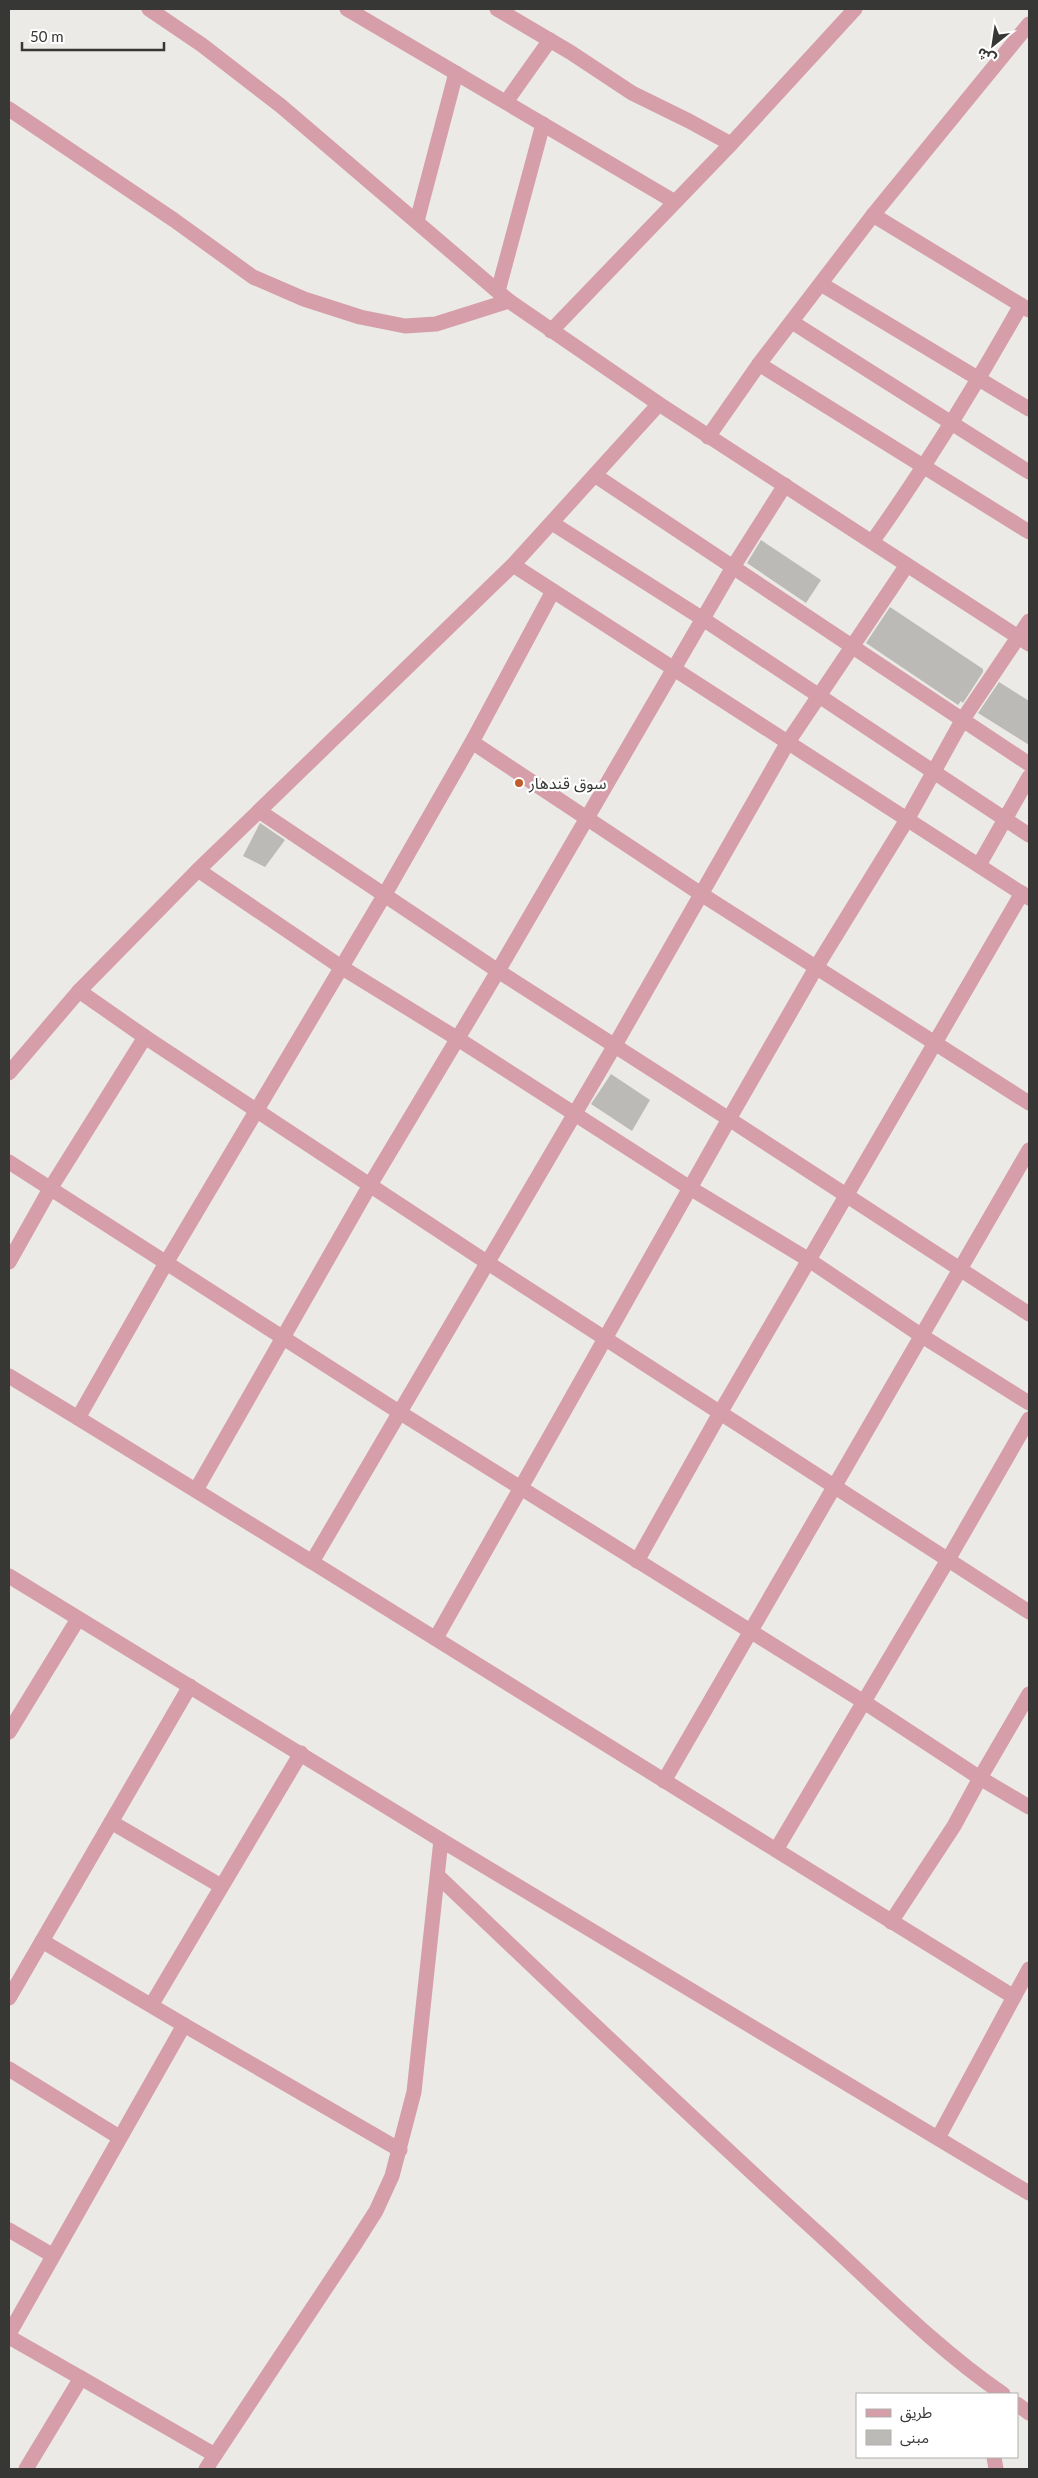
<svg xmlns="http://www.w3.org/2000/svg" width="1038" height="2478" font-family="Lato,'Noto Sans Arabic',sans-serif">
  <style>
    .building { fill: #bcbab7 }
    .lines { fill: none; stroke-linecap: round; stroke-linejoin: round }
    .street { stroke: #d69ea9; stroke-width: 15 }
    .poi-dot { fill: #c15c2b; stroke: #fff; stroke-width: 2 }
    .labels { text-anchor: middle; stroke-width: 4.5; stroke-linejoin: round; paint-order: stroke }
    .poi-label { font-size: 16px; fill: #373735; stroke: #fff; text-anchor: start }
  </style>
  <rect width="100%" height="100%" fill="#ebeae6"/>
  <!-- building -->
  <g class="building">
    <path d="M761,540L821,580L806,603L747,563Z"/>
    <path d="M890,607L983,669V672L963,703L961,701L958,705L866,643Z"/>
    <path d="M999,682L1029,701V745L978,713Z"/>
    <path d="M260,823L285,840L265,867L243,856Z"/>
    <path d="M611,1074L650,1100L632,1131L591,1104Z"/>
  </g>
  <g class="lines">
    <!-- street -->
    <g class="street">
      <path d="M149,9L202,45L281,106L509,301L659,404L1029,644"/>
      <path d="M347,9L675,202"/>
      <path d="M497,9L570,52L632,93L689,121L731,144L855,9"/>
      <path d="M1029,24L873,215L1029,310"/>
      <path d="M506,102L550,40"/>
      <path d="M9,109L174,220L253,277L304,299L360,317L405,326L436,324L509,301"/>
      <path d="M417,221L456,73"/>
      <path d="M821,284L1029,409"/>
      <path d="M498,291L543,124"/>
      <path d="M792,322L1029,472"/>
      <path d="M551,331L731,144"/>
      <path d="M759,364L1029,532"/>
      <path d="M708,437L759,364L873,215"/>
      <path d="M596,476L1029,764"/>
      <path d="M552,523L703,619L1029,835"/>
      <path d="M872,542C926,466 975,387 1021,305"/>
      <path d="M513,565L1029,898"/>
      <path d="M553,591L472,742L701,894L1029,1103"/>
      <path d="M259,811L498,971L729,1119L817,966L908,818L963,719L1029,621"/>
      <path d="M979,865L1029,777"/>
      <path d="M198,870L341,967L458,1039L690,1188L809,1260L922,1336L1029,1403"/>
      <path d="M79,991L145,1037"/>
      <path d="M9,1073L79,991L198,870L513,565L659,404"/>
      <path d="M9,1162L399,1412L864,1702L980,1778L1029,1694"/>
      <path d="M9,1262L50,1189L145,1037L488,1263L1029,1612"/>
      <path d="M9,1376L78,1418L166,1263L385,894L472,742"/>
      <path d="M78,1418L312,1562L615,1045L788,742L907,565"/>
      <path d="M196,1490L370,1185L498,971L733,567L785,485"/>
      <path d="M637,1561L720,1413L1022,893"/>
      <path d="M312,1562L776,1850L949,1558L1029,1419"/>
      <path d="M9,1576L441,1840L1029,2193"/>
      <path d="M436,1638L729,1119L1029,1314"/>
      <path d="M9,1732L78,1619"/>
      <path d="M664,1781L1029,1150"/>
      <path d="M111,1822L221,1886"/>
      <path d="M776,1850L1014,1997"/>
      <path d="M439,1877C565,1997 691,2118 820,2235C879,2289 937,2349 1003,2394"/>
      <path d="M891,1922L954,1826L980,1778L1029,1807"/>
      <path d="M9,1998L190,1686"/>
      <path d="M152,2004L301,1753"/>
      <path d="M184,2025L400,2150"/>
      <path d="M9,2069L119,2137"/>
      <path d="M938,2138L1029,1969"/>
      <path d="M9,2230L52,2255"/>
      <path d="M9,2334L184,2025L42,1941"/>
      <path d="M9,2337L81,2378L26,2469"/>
      <path d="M81,2378L215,2455L355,2244L376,2211L392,2176L414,2092L441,1840"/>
      <path d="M1017,2404L1029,2413"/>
      <path d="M994,2457L996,2469"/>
      <path d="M206,2469L215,2455"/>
    </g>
  </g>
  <!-- markers -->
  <circle class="poi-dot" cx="519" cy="783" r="5"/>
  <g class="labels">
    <!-- poi labels -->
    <g class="poi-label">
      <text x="529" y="789">سوق قندهار</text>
    </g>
  </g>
  <!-- border -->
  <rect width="1038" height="2478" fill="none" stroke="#373735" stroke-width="20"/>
  <!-- legend -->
  <rect x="856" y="2393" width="162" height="65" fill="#ffffff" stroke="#afafae"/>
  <rect x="866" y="2409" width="25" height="8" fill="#d69ea9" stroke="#afafae"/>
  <text x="900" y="2418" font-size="15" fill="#373735">طريق</text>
  <rect x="866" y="2430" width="25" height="15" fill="#bcbab7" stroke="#afafae"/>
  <text x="900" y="2443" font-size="15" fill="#373735">مبنى</text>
  <!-- north arrow -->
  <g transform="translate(993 45) rotate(210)" stroke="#ffffff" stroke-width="4" paint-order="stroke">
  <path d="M0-4L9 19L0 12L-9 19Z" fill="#373735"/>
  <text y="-8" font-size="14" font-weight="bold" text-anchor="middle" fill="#373735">ش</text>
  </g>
  <!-- scale -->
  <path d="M22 42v8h142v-8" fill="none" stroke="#373735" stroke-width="2.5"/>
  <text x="30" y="42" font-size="15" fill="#373735" stroke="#ffffff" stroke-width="4" paint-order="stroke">50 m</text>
</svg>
